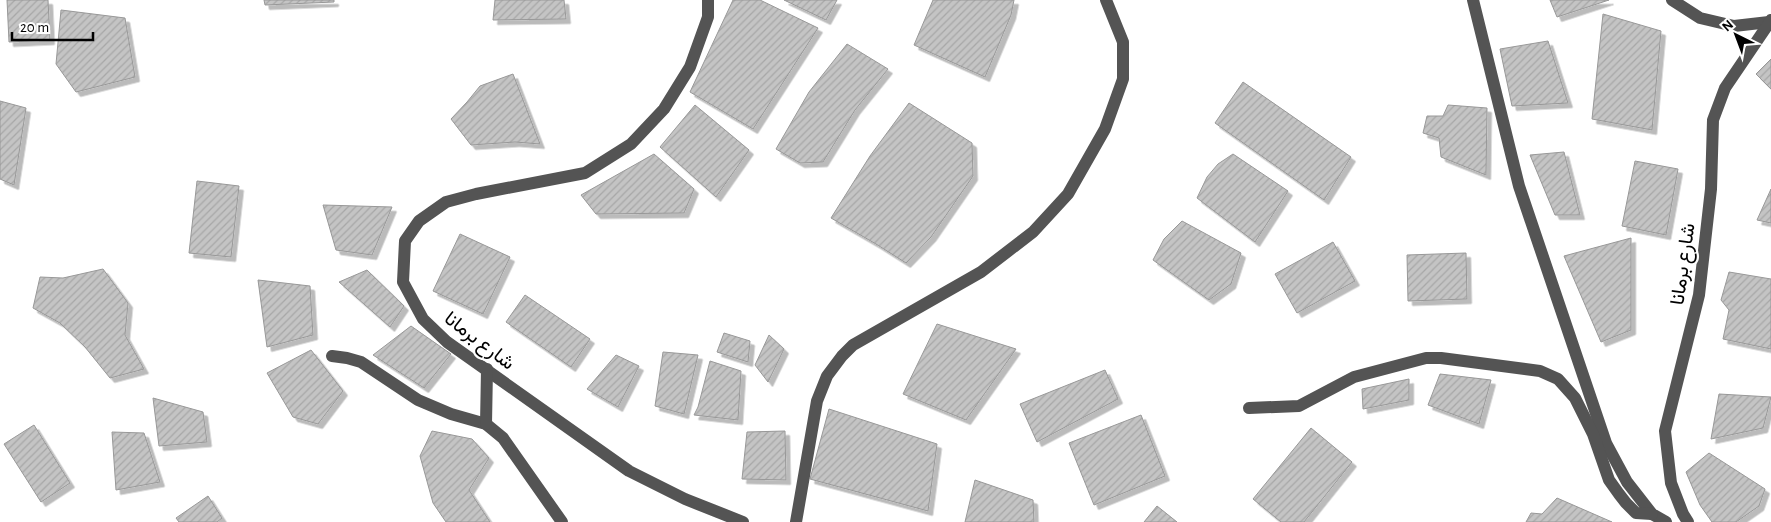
<svg xmlns="http://www.w3.org/2000/svg" width="1771" height="522" font-family="'Alegreya Sans',Vazirmatn,sans-serif">
  <style>
    .building { fill: url(#building-hatch); stroke: #989898; filter: url(#shadow) }
    .lines { fill: none; stroke-linecap: round; stroke-linejoin: round }
    .minor { stroke: #545454; stroke-width: 12 }
    .labels { text-anchor: middle; stroke-width: 4.5; stroke-linejoin: round; paint-order: stroke }
    .street-label { font-size: 20px; fill: #000; stroke: #fff }
  </style>
  <defs>
    <pattern id="building-hatch" width="6" height="6" patternUnits="userSpaceOnUse" patternTransform="scale(1.25)"><rect width="6" height="6" fill="#c4c4c4"/><path d="M-1 1l2-2M0 6l6-6M5 7l2-2" fill="none" stroke="#a7a7a7"/></pattern>
    <filter id="shadow"><feDropShadow dx="4.5" dy="4.5" stdDeviation="0" flood-color="#0004"/></filter>
  </defs>
  <rect width="100%" height="100%" fill="#fff"/>
  <!-- building -->
  <g class="building">
    <path d="M7,0H48L50,40L9,42Z"/>
    <path d="M264,0H334V2L265,5Z"/>
    <path d="M495,0H564L566,19L493,20Z"/>
    <path d="M733,0H760L818,28L753,129L690,92Z"/>
    <path d="M784,0H837L826,20Z"/>
    <path d="M933,0H1014L1011,15L985,77L914,45Z"/>
    <path d="M1550,0H1609L1557,17Z"/>
    <path d="M61,10L125,18L135,77L76,92L56,64Z"/>
    <path d="M1603,14L1661,31L1652,130L1592,119Z"/>
    <path d="M1548,41L1568,103L1512,106L1500,49Z"/>
    <path d="M847,44L888,69L855,110L823,162L800,163L776,149L809,92Z"/>
    <path d="M1771,59V89L1756,74Z"/>
    <path d="M513,74L540,144L515,142L471,145L451,119L467,102L480,86Z"/>
    <path d="M1243,82L1351,157L1324,200L1215,123Z"/>
    <path d="M0,101L26,108L14,185L0,179Z"/>
    <path d="M909,103L972,143L973,176L931,237L906,263L876,244L831,218L870,156Z"/>
    <path d="M695,105L749,150L716,197L660,147Z"/>
    <path d="M1448,105L1487,108L1486,175L1441,157L1439,138L1423,133L1427,116H1443Z"/>
    <path d="M1564,152L1580,215H1555L1530,155Z"/>
    <path d="M654,154L694,189L684,213L596,214L581,195Z"/>
    <path d="M1233,154L1288,191L1255,242L1197,198L1207,177L1218,164Z"/>
    <path d="M1635,161L1678,169L1666,235L1622,226Z"/>
    <path d="M197,181L239,186L231,257L189,253Z"/>
    <path d="M1771,189V223L1757,220Z"/>
    <path d="M323,205L392,207L372,255L336,250Z"/>
    <path d="M1182,221L1241,253L1231,284L1209,300L1153,260L1164,239Z"/>
    <path d="M460,234L510,257L483,314L433,291Z"/>
    <path d="M1631,238V330L1601,342L1564,256Z"/>
    <path d="M1333,242L1355,281L1297,313L1275,274Z"/>
    <path d="M1466,253L1467,299L1408,301L1407,255Z"/>
    <path d="M103,269L128,303L125,335L144,369L110,378L85,347L60,323L33,308L40,277L63,278Z"/>
    <path d="M367,270L404,306L390,327L339,282Z"/>
    <path d="M1729,272L1771,279V349L1723,339L1729,310L1721,300Z"/>
    <path d="M258,280L310,286L313,335L267,347Z"/>
    <path d="M525,295L590,339L571,367L506,322Z"/>
    <path d="M937,324L1016,349L966,420L903,394Z"/>
    <path d="M411,326L451,354L424,388L373,355Z"/>
    <path d="M724,333L750,341L748,362L717,352Z"/>
    <path d="M769,335L784,349L768,382L755,365Z"/>
    <path d="M311,350L343,391L318,424L293,417L267,373Z"/>
    <path d="M663,352L698,355L684,414L655,406Z"/>
    <path d="M616,355L639,366L618,407L587,389Z"/>
    <path d="M710,361L741,371L738,420L694,415L698,407Z"/>
    <path d="M1105,370L1118,399L1037,442L1020,404Z"/>
    <path d="M1440,374L1491,380L1479,424L1428,405Z"/>
    <path d="M1409,379V400L1363,409L1362,389Z"/>
    <path d="M1719,394L1771,397L1763,428L1711,439Z"/>
    <path d="M153,398L203,412L207,442L159,446Z"/>
    <path d="M829,409L937,444L928,511L810,479Z"/>
    <path d="M1141,415L1165,476L1094,505L1069,443Z"/>
    <path d="M34,425L70,483L41,502L4,444Z"/>
    <path d="M1311,428L1352,462L1304,522H1281L1253,499Z"/>
    <path d="M432,431L472,439L489,458L469,490L490,522H446L433,503L420,456Z"/>
    <path d="M785,431L786,480L742,479L747,432Z"/>
    <path d="M112,432L144,433L160,482L116,490Z"/>
    <path d="M1709,453L1765,489L1759,506L1736,522H1712L1700,505L1686,472Z"/>
    <path d="M975,480L1033,500L1034,522H965Z"/>
    <path d="M208,496L222,518L217,522H179L176,518Z"/>
    <path d="M1557,498L1612,522H1526L1531,513L1542,514Z"/>
    <path d="M1157,506L1177,522H1144Z"/>
  </g>
  <g class="lines">
    <!-- minor -->
    <g class="minor">
      <path d="M708,0V17L690,67L664,109L631,144L585,173L476,194L446,202L419,221L405,241L403,282L423,319L447,342L629,471L685,499L743,522"/>
      <path d="M1473,0L1519,186L1606,443L1627,482L1652,514L1666,522"/>
      <path d="M1672,0L1700,18L1734,26L1769,22"/>
      <path d="M332,356L347,358L361,362L418,400L451,414L486,424L503,438L562,522"/>
      <path d="M1249,408L1299,406L1354,377L1426,358H1441L1540,371L1558,379L1575,398L1593,434L1609,480L1619,494L1626,503L1636,513L1652,514"/>
      <path d="M486,424L487,369"/>
      <path d="M796,522L817,401L827,376L842,356L853,345L981,272L1033,232L1068,194L1105,129L1123,79V42L1106,0"/>
      <path d="M1688,522L1683,514L1671,483L1665,431L1699,295L1711,189L1713,120L1725,88L1771,20"/>
    </g>
  </g>
  <g class="labels">
    <!-- street labels -->
    <g class="street-label">
      <text transform="translate(1682 264) rotate(-82)" y="7">شارع برمانا</text>
      <text transform="translate(480 340) rotate(37)" y="7">شارع برمانا</text>
    </g>
  </g>
  <!-- north arrow -->
  <g transform="translate(1736 35) rotate(318)" stroke="#ffffff" stroke-width="4" paint-order="stroke">
  <path d="M0-4L9 19L0 12L-9 19Z" fill="#000000"/>
  <text y="-8" font-size="14" font-weight="bold" text-anchor="middle" fill="#000000">N</text>
  </g>
  <!-- scale -->
  <path d="M12 32v8h81v-8" fill="none" stroke="#000000" stroke-width="2.5"/>
  <text x="20" y="32" font-size="15" fill="#000000" stroke="#ffffff" stroke-width="4" paint-order="stroke">20 m</text>
</svg>
